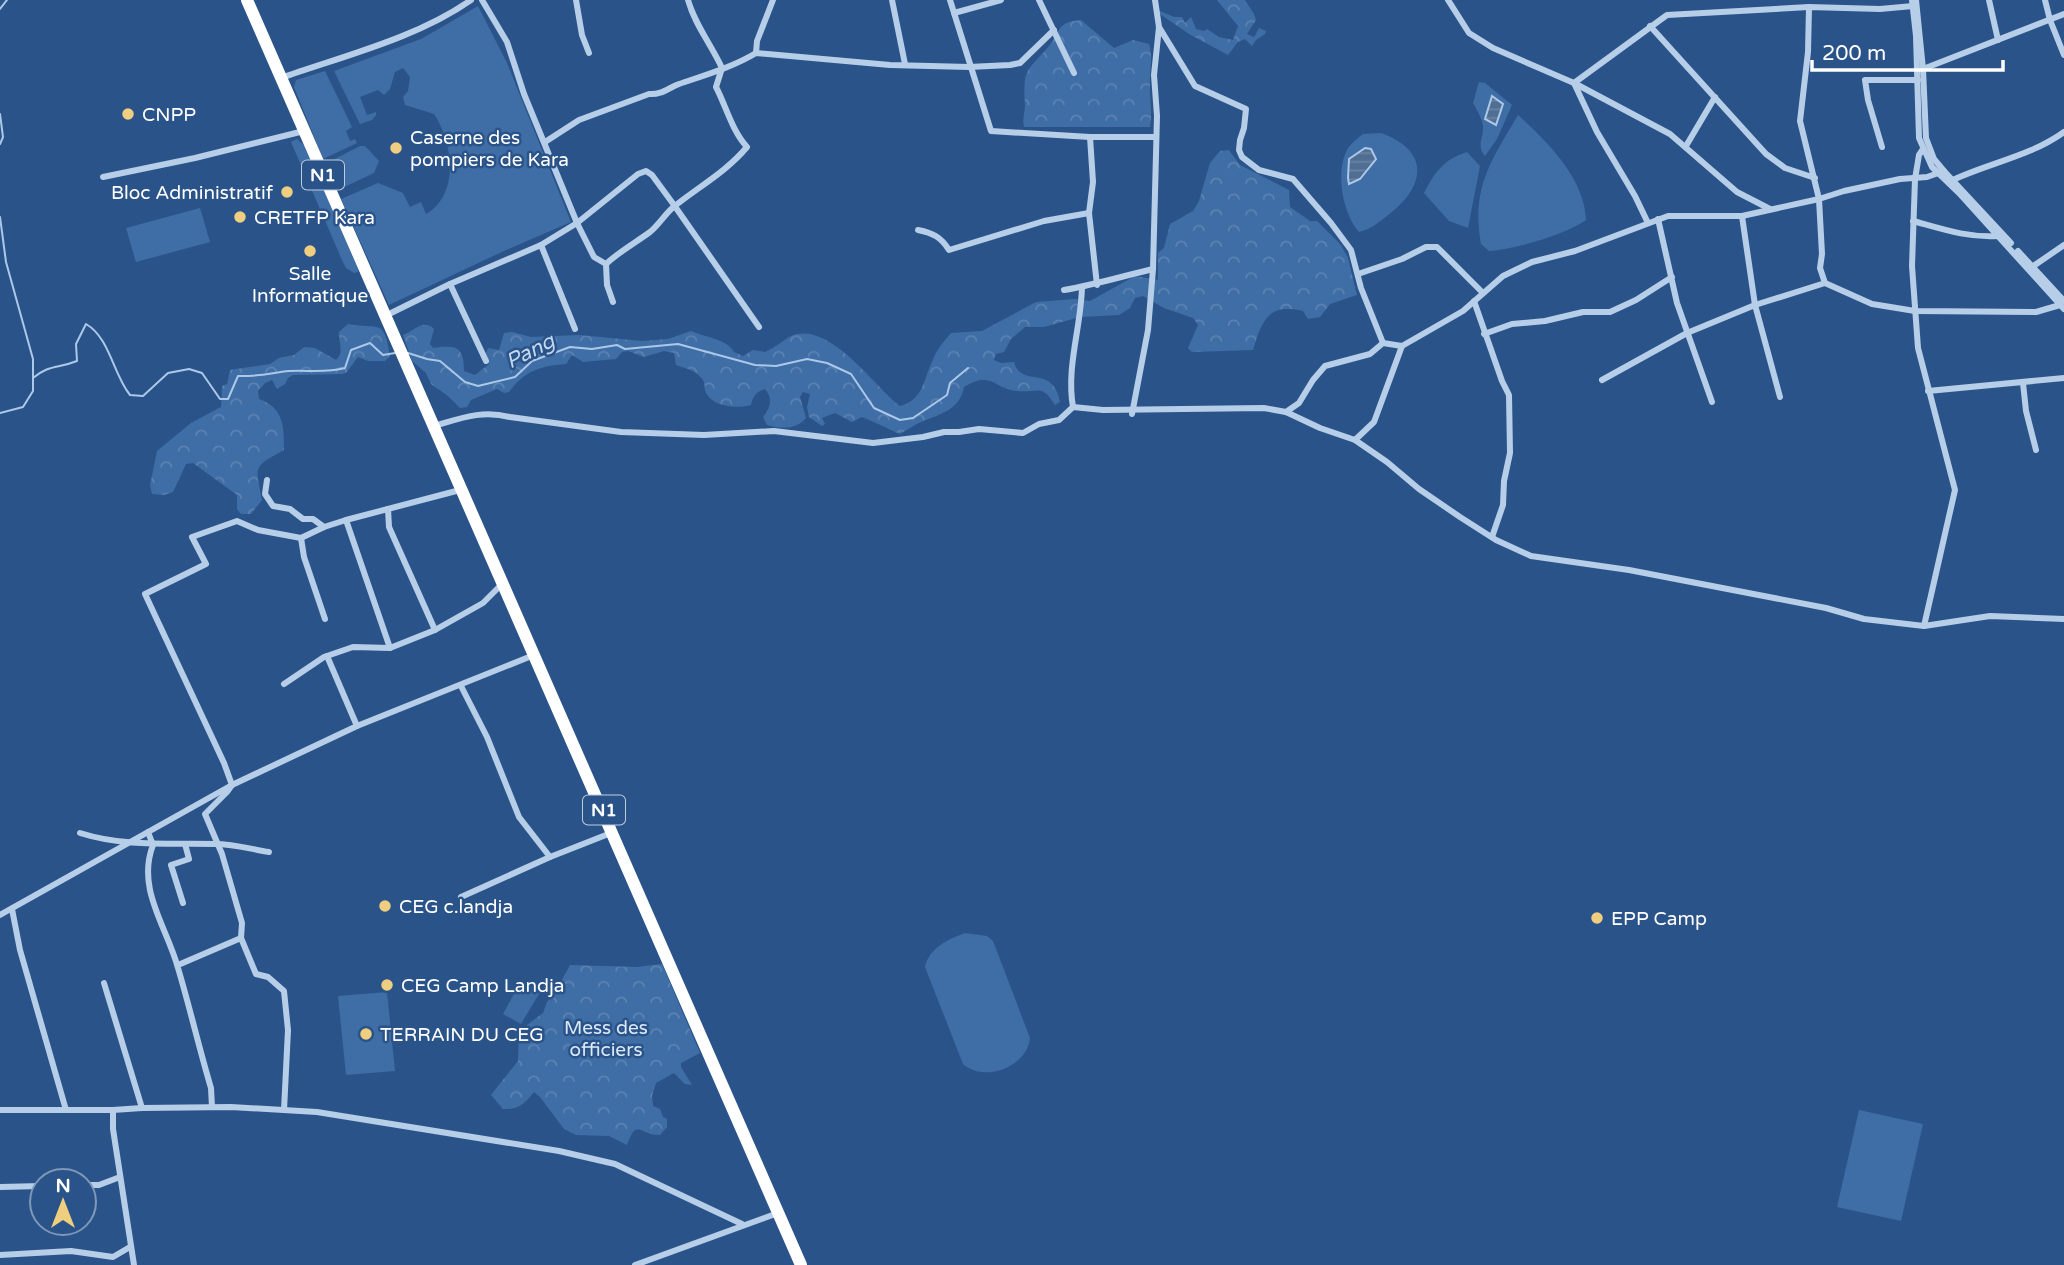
<svg xmlns="http://www.w3.org/2000/svg" width="2064" height="1265" font-family="'Varela Round',sans-serif">
  <style>
    .green { fill: #3f6da5 }
    .forest { fill: url(#forest-crowns) }
    .water { fill: url(#water-rules); stroke: #acc8e9; stroke-width: 2 }
    .lines { fill: none; stroke-linecap: round; stroke-linejoin: round }
    .stream { stroke: #acc8e9; stroke-width: 2 }
    .street { stroke: #b7cee9; stroke-width: 6 }
    .highway { stroke: #fff; stroke-width: 12 }
    .poi-dot { fill: #efce7f; stroke: #2a5489; stroke-width: 2.5 }
    .labels { text-anchor: middle; stroke-width: 5; stroke-linejoin: round; paint-order: stroke }
    .shield { fill: #2a5489; stroke: #bfccdc; stroke-width: 2 }
    .shield-label { font-size: 18px; font-weight: bold; fill: #fff }
    .poi-label { font-size: 19px; fill: #fff; stroke: #2a5489; text-anchor: start }
    .park-label { font-size: 19px; fill: #dbe8f7; stroke: #2a5489 }
    .water-label { font-size: 21px; font-style: italic; fill: #c3d8f0; stroke: #2a5489 }
  </style>
  <defs>
    <pattern id="forest-crowns" width="20" height="18" patternUnits="userSpaceOnUse" patternTransform="scale(1.75)"><rect width="20" height="18" fill="#3f6da5"/><path d="M2 6a3 3 0 1 1 6 0M12 15a3 3 0 1 1 6 0" fill="none" stroke="#5c83b2"/></pattern>
    <pattern id="water-rules" width="6" height="5" patternUnits="userSpaceOnUse" patternTransform="scale(1.75)"><rect width="6" height="5" fill="#506d92"/><path d="M0 2.5h6" fill="none" stroke="#6a83a2"/></pattern>
  </defs>
  <rect width="100%" height="100%" fill="#2a5489"/>
  <!-- green -->
  <g class="green">
    <path d="M478,6L507,63L571,222L506,250L389,305L341,199L378,183L403,193L410,207L421,202L426,214C460,195 453,142 434,114L405,105L403,97L408,91L410,77L403,68L395,72L390,89L384,95L378,90L360,97L367,115L376,112V115L372,120L360,124L334,71L421,39Z"/>
    <path d="M325,71L352,127L346,131L350,141L355,139L357,143L323,159L294,87L296,80Z"/>
    <path d="M1479,82L1485,83L1512,105L1497,139L1485,156C1476,145 1484,138 1483,126C1482,118 1477,110 1473,103Z"/>
    <path d="M1518,115C1547,141 1585,179 1586,220C1565,235 1515,249 1489,251L1481,244C1471,188 1491,161 1518,115Z"/>
    <path d="M1381,133C1431,151 1426,187 1387,216C1378,223 1371,229 1359,232C1343,214 1335,173 1347,150C1350,144 1358,138 1363,134Z"/>
    <path d="M297,139L304,145L358,269V272L354,273L346,268L342,260L291,142Z"/>
    <path d="M360,146H365L379,161L374,173L338,190L325,164Z"/>
    <path d="M1467,152L1480,166L1468,228L1449,221L1424,193C1434,173 1444,159 1467,152Z"/>
    <path d="M200,208L210,242L136,262L126,228Z"/>
    <path d="M965,933L987,936L993,941L1030,1038C1027,1067 984,1083 963,1064L925,967C929,948 948,939 965,933Z"/>
    <path d="M521,981L540,992L521,1024L503,1014Z"/>
    <path d="M387,992L395,1071L346,1075L338,996Z"/>
    <path d="M1859,1110L1923,1124L1901,1221L1837,1207Z"/>
  </g>
  <!-- forest -->
  <g class="forest">
    <path d="M1217,0H1245L1254,14L1256,20L1247,34L1254,37L1259,28L1266,31L1265,34L1256,40L1252,46L1245,39L1238,42L1228,55L1189,34L1160,14V11L1174,17H1182L1185,23L1191,17L1196,29L1204,31L1207,29L1219,37L1233,40L1238,26Z"/>
    <path d="M1081,20L1114,48L1133,40L1149,44C1153,57 1150,68 1150,82C1149,98 1153,112 1150,127H1024C1022,118 1025,113 1025,105C1023,67 1026,73 1049,46C1062,30 1056,22 1081,20Z"/>
    <path d="M1229,150L1240,165L1289,190L1290,207L1310,221H1317L1341,245L1348,258L1357,295L1330,304L1320,317L1308,319L1303,311C1267,303 1262,321 1253,350L1192,352L1188,348L1198,325L1193,318L1164,308L1143,296L1135,298L1130,308L1119,315L1080,317L1044,327H1025L1011,339L1004,352L996,354L994,360L1001,363L1014,362C1021,389 1053,363 1060,402L1055,405C1042,383 1038,393 1017,391C994,389 992,370 964,387C960,410 940,414 921,422C914,425 907,430 900,434L867,419L862,417L852,422L835,413L822,418L825,424L822,426L809,417L807,407L810,394L803,392L800,397L806,418C796,430 781,429 767,425L763,417C771,407 773,399 765,389C756,392 753,396 751,405C738,409 713,407 706,393C704,389 705,385 704,382C699,371 685,368 676,365L674,353L664,351L644,357L628,351L622,352L616,359L583,362L572,355L566,364C539,366 525,371 509,392L504,393L497,389L471,400L467,407L460,408L448,396L431,384L426,373L412,361L403,335C414,331 424,318 434,329L430,344L433,348C456,345 464,346 464,371L475,375L489,364L486,353L488,348L499,350L504,333L512,332L531,337L579,335L642,341L668,339L691,331C704,337 727,339 734,352L743,356L753,350L765,352C774,348 781,342 789,337C827,317 874,386 900,406C923,400 923,381 932,362C936,351 943,342 951,333L982,331L1036,302L1075,299L1090,301L1135,276L1158,280V253L1164,248L1170,224L1193,211L1199,201L1210,163L1220,151Z"/>
    <path d="M348,324C379,330 384,317 390,356L385,361H368L358,357L346,373L342,374L293,375L288,378L285,384L277,389L272,380L265,383L258,391L259,399C284,408 284,427 284,450C253,467 255,465 262,500L251,514H241L237,509V495L193,463L186,464L173,492L164,495L152,494L150,485L157,451L191,423L221,407L222,386L227,384L230,370L270,364L279,358L294,355L304,347L315,348L336,360C345,352 338,342 339,332Z"/>
    <path d="M662,964L700,1053L681,1063V1067L692,1085L685,1084L674,1073L656,1083L652,1096L653,1106L660,1109L663,1117L667,1119V1127L660,1135C640,1136 637,1116 627,1145L609,1136L576,1135L564,1129L540,1097L534,1092C525,1103 519,1110 503,1109L491,1095L518,1061L519,1031L543,1013L547,1002L555,993L570,965L637,967Z"/>
  </g>
  <!-- water -->
  <g class="water">
    <path d="M1492,96L1503,104L1496,125L1485,119Z"/>
    <path d="M1365,148L1371,149L1376,159L1360,179L1349,184L1348,178L1349,159Z"/>
  </g>
  <g class="lines">
    <!-- stream -->
    <g class="stream">
      <path d="M0,9L7,0"/>
      <path d="M0,114L3,137L0,144"/>
      <path d="M0,217L6,262L33,359V391L23,407L0,413"/>
      <path d="M408,353L427,359L440,361L465,382L478,386L515,377L532,361L570,347L592,349L617,345L625,349L678,344L755,365L776,366L807,359L827,363L851,374L874,408L900,420L913,418L947,395L950,383L968,368"/>
      <path d="M33,378C50,364 57,369 77,361L76,344L86,324C110,338 113,374 130,395L143,396L168,373L189,369L202,373L220,399H228L238,376C256,377 271,373 289,371C308,370 327,373 345,368L351,350L370,343L383,355L395,353"/>
    </g>
    <!-- street -->
    <g class="street">
      <path d="M482,0L507,42L524,94L577,223L594,257L606,264"/>
      <path d="M576,0L582,35L589,53"/>
      <path d="M892,0L905,64"/>
      <path d="M950,0L991,131L1090,137H1155"/>
      <path d="M1039,0L1074,73"/>
      <path d="M1448,0L1469,33L1493,48L1574,83L1670,134L1737,192L1770,209"/>
      <path d="M1912,0L1916,36L1919,138L1932,167L1959,193L2064,309"/>
      <path d="M1916,0L1923,69L1926,138L1934,159L1944,171L2011,243"/>
      <path d="M1989,0L1998,40"/>
      <path d="M2045,0L2050,20L2064,55"/>
      <path d="M1809,7L1808,52L1800,121L1819,199L1822,254L1820,268L1825,283L1872,304L1915,311L2036,312L2060,305"/>
      <path d="M954,13L1001,0"/>
      <path d="M1650,26L1766,154L1785,168L1815,178"/>
      <path d="M1159,27L1195,86L1246,109L1244,128L1240,140L1239,150L1242,157L1259,170L1293,179L1331,223L1351,250L1361,288L1383,343"/>
      <path d="M756,53L757,41L773,0"/>
      <path d="M1923,69L2064,14"/>
      <path d="M281,78C343,56 417,38 471,0"/>
      <path d="M1090,137L1093,182L1089,213L1097,285"/>
      <path d="M545,142L579,120L649,94C662,95 668,88 679,84C705,75 733,67 756,53L890,65L969,67L1010,65L1020,63L1054,30"/>
      <path d="M1686,146L1715,97"/>
      <path d="M1882,147L1868,100L1865,80H1918"/>
      <path d="M1923,149L1919,155L1915,179L1912,266L1918,348L1955,490L1924,626"/>
      <path d="M103,177L195,158L304,131"/>
      <path d="M1953,180C1989,163 2031,156 2064,132"/>
      <path d="M1742,216L1755,305L1780,397"/>
      <path d="M1658,219L1677,303L1712,402"/>
      <path d="M1913,221C1942,229 1968,238 1998,236"/>
      <path d="M1648,223L1635,196L1597,132L1574,83L1667,15L1809,7L1880,9L1913,6"/>
      <path d="M918,230C933,233 941,237 949,250L1044,221L1089,213"/>
      <path d="M541,245L575,329"/>
      <path d="M2018,251L2064,301"/>
      <path d="M2032,267L2064,245"/>
      <path d="M1358,274L1402,259L1426,247H1437L1483,293"/>
      <path d="M450,284L486,361"/>
      <path d="M1064,290C1094,285 1123,276 1153,269"/>
      <path d="M1474,301L1502,381L1509,395L1510,453L1504,481L1503,505L1492,537"/>
      <path d="M613,302L607,285L606,264C620,251 635,243 650,232C660,224 666,212 676,205C700,186 727,171 747,147C732,131 726,106 716,87L722,68C711,44 695,25 688,0"/>
      <path d="M385,316L450,284L541,245L577,223L638,174L646,171L652,175L674,205L759,327"/>
      <path d="M1484,334L1512,324L1545,321L1583,312H1610L1636,300L1672,277"/>
      <path d="M1602,380L1687,333L1755,305L1825,283"/>
      <path d="M2023,383L2026,411L2036,450"/>
      <path d="M1928,391L2064,378"/>
      <path d="M1073,407C1066,367 1081,328 1082,287"/>
      <path d="M1286,412L1299,403L1313,380L1325,366L1370,354L1383,343L1402,346"/>
      <path d="M1132,414L1148,330L1153,269L1157,116L1154,75L1159,27L1155,0"/>
      <path d="M434,426C462,418 481,410 510,417L621,432L704,435L774,431L873,443L923,437L944,432H959L979,429L1023,433L1039,424L1059,420L1073,407L1103,410L1264,408L1286,412L1320,428L1355,440L1387,462L1419,489L1460,517L1496,540L1531,556L1629,570L1826,608L1864,619L1924,626L1990,616L2064,619"/>
      <path d="M1355,440L1374,422L1402,346L1463,311L1503,276L1532,262L1575,251L1668,216H1742L1819,199L1844,191L1900,179L1927,177L1944,171"/>
      <path d="M267,480L265,494L273,506L290,509L303,519H313L324,527"/>
      <path d="M388,509L389,527L435,630"/>
      <path d="M346,520L390,648"/>
      <path d="M301,538L304,557L325,619"/>
      <path d="M327,656L357,726"/>
      <path d="M284,684L324,657L353,647L390,648L435,630L483,603L502,584"/>
      <path d="M461,686L487,737L519,817L550,857"/>
      <path d="M148,832L153,845C136,889 167,927 178,968C190,1008 199,1048 211,1088L212,1107"/>
      <path d="M80,833C124,847 169,843 215,844C233,844 251,849 269,852"/>
      <path d="M461,897L550,857L611,833"/>
      <path d="M183,903L171,865L189,859L185,844"/>
      <path d="M12,909L20,950L66,1110"/>
      <path d="M0,915L232,785L357,726L534,655"/>
      <path d="M178,965L241,938"/>
      <path d="M104,983L142,1108"/>
      <path d="M0,1110H113L142,1108L231,1107L317,1112L559,1151L615,1164L742,1224"/>
      <path d="M113,1110V1129L134,1265"/>
      <path d="M284,1110L288,1030L284,991L268,977L256,974L241,938L242,923L222,854L205,814L227,792L232,785L224,763L145,594L206,564L192,537L237,521L258,530L301,538L324,527L346,520L460,490"/>
      <path d="M84,1185H99L120,1177"/>
      <path d="M0,1187L42,1186"/>
      <path d="M0,1255L71,1251L113,1257L130,1247"/>
      <path d="M635,1265L778,1213"/>
    </g>
    <!-- highway -->
    <path class="highway" d="M247,0L801,1265"/>
  </g>
  <!-- markers -->
  <g class="poi-dot">
    <circle cx="128" cy="114" r="7"/>
    <circle cx="396" cy="148" r="7"/>
    <circle cx="287" cy="192" r="7"/>
    <circle cx="240" cy="217" r="7"/>
    <circle cx="310" cy="251" r="7"/>
    <circle cx="385" cy="906" r="7"/>
    <circle cx="1597" cy="918" r="7"/>
    <circle cx="387" cy="985" r="7"/>
    <circle cx="366" cy="1034" r="7"/>
  </g>
  <g class="labels">
    <!-- shield labels -->
    <g class="shield">
      <rect x="302" y="160.5" width="42" height="29" rx="5"/>
      <rect x="583" y="795.5" width="42" height="29" rx="5"/>
    </g>
    <g class="shield-label">
      <text x="323" y="181">N1</text>
      <text x="604" y="816">N1</text>
    </g>
    <!-- poi labels -->
    <g class="poi-label">
      <text x="142" y="121">CNPP</text>
      <text x="410" y="144">Caserne des<tspan x="410" dy="22">pompiers de Kara</tspan></text>
      <text x="273" y="199" text-anchor="end">Bloc Administratif</text>
      <text x="254" y="224">CRETFP Kara</text>
      <text x="310" y="280" text-anchor="middle">Salle<tspan x="310" dy="22">Informatique</tspan></text>
      <text x="399" y="913">CEG c.landja</text>
      <text x="1611" y="925">EPP Camp</text>
      <text x="401" y="992">CEG Camp Landja</text>
      <text x="380" y="1041">TERRAIN DU CEG</text>
    </g>
    <!-- park labels -->
    <g class="park-label">
      <text x="606" y="1034">Mess des<tspan x="606" dy="22">officiers</tspan></text>
    </g>
    <!-- water labels -->
    <g class="water-label">
      <text transform="translate(530 351) rotate(-27)" y="7">Pang</text>
    </g>
  </g>
  <!-- north arrow -->
  <g transform="translate(63 1202)"><circle r="33" fill="#2a5489" stroke="#7f98b8" stroke-width="2"/>
  <path d="M0-5L12 26L0 18L-12 26Z" fill="#efce7f"/>
  <text y="-10" font-size="19" font-weight="bold" text-anchor="middle" fill="#ffffff">N</text>
  </g>
  <!-- scale -->
  <path d="M1812 60v10h191v-10" fill="none" stroke="#ffffff" stroke-width="3.5"/>
  <text x="1822" y="60" font-size="21" fill="#ffffff" stroke="#2a5489" stroke-width="5" paint-order="stroke">200 m</text>
</svg>
